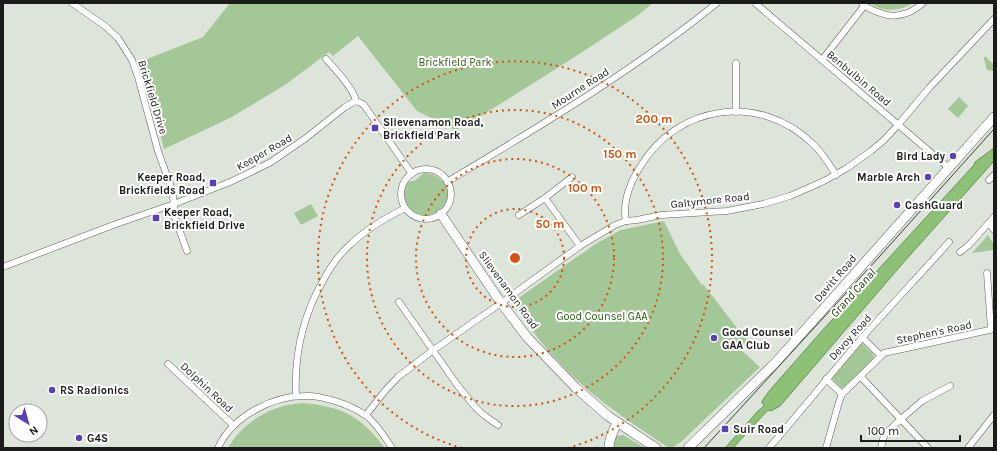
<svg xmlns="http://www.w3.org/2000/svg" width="997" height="451" font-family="Karla,sans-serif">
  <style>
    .green { fill: #a4c797 }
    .water { fill: #8cc176; stroke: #6a905a }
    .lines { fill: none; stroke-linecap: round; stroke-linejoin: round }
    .street-casing { stroke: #5d645b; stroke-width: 7 }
    .secondary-casing { stroke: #5d645b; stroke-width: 10 }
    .street { stroke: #fff; stroke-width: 6 }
    .secondary { stroke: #fff; stroke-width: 9 }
    .tram { stroke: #40433e; stroke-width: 1 }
    .ring { fill: none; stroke: #d3530d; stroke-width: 2; stroke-dasharray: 2 4 }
    .poi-dot { fill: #5940b8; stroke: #fff; stroke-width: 1.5 }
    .labels { text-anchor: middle; stroke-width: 4; stroke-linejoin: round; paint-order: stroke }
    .park-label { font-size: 11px; fill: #2b5c10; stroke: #fff }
    .street-label { font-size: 11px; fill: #191c18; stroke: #fff }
    .poi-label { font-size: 11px; font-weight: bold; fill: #191c18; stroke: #fff; text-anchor: start }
    .water-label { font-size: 12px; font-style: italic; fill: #1f410e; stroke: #fff }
    .centre { fill: #d3530d; stroke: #fff; stroke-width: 2 }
    .ring-label { font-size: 12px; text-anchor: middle; font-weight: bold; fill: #d3530d; stroke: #fff; stroke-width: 4; stroke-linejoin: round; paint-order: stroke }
  </style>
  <rect width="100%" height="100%" fill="#dde5da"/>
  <!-- green -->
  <g class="green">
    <path d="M230,3H653L637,16L570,60L465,126L455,130L417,111L358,36L333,56L329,52L285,85L230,118L164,149L145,75L142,61L203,37Z"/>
    <path d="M870,3H914C900,11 884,13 870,3Z"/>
    <path d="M984,57H986L994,65V71L987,70L984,59Z"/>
    <path d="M959,97L968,106L958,118L948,109Z"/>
    <path d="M426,173C434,174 442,178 446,186C456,210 421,228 407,205C403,198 404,189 408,182L416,180L422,174Z"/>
    <path d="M311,204L318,216L301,225L294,213Z"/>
    <path d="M664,221L680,254L702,285L703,284L748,342L741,350L760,367L682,441L672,448H669C638,427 606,407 578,381C555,360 535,335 516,310L517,299L597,243L621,230Z"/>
    <path d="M988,235L994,245V250L972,253Z"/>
    <path d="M861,344H863L873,354L874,357L872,362L845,389L841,388L831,378Z"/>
    <path d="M303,403C344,407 360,416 385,448H228C239,428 262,411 284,406C291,404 297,404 303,403Z"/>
    <path d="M623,435L645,448H612L614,438L617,436Z"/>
  </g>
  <!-- water -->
  <path class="water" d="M994,148V161L903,263L780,406L771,411L769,410L767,411L733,448H725L758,411L763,407L764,405L762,403V401L770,390L821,332L974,165L975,162Z"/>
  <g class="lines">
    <!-- street casing -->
    <g class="street-casing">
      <g id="street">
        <path d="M72,3L105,26L118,38L132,60L138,77L158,151L172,190L174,204V215L187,251"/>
        <path d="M755,3L949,168"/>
        <path d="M862,3C865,7 870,9 875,11C889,17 896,17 910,12C915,9 919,7 923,3"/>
        <path d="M326,59C335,69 354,89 356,101"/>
        <path d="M822,60L864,6"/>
        <path d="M736,63V112"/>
        <path d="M356,101L361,103L364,105L412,174"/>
        <circle cx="426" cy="194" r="25"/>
        <path d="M989,180L994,175"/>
        <path d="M447,182C540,126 633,71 717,3"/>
        <path d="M545,198L580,246"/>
        <path d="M519,215L545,198L572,177"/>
        <path d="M626,221C622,201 630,183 640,167C677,104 760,93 812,143C822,152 829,164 836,175"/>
        <path d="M989,223L994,230"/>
        <path d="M960,252L969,245L994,217"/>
        <path d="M3,267L116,224L174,204L230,182L251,172L271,162L306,138L345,107L356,101"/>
        <path d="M987,273L991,329"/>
        <path d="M399,302L458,386L476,408L485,416L498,425"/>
        <path d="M862,337L881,356"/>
        <path d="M168,364L233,425"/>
        <path d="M861,377L928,448"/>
        <path d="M826,379L842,394"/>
        <path d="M296,396C294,354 303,315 324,279C331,266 340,253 352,243C368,228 386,218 405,208"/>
        <path d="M366,415L384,392L398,377L432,351L501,303L580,246L615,225L626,221L637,220L661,215L727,211L763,204L790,196L815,185L826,180L847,168L871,151L884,140L898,125L929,88L994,19"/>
        <path d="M218,448C232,417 271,396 305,396C322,395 351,405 365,415C374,420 386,439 392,448"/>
        <path d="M769,448C800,412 830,375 861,339C890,306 920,275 949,242"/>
        <path d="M826,448L839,402L842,394L884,353L994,329"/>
        <path d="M881,448L883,439L885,434L901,419L922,401L950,386"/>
        <path d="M968,448L994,415"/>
      </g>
    </g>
    <!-- secondary casing -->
    <g class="secondary-casing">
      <g id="secondary">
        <path d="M441,214L501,303L527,337L576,388L608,416L656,448"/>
        <path d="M609,448C609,439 613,431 617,423"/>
        <path d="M688,448L776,362L811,323L994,117"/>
      </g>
    </g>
    <!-- street -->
    <use href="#street" class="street"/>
    <!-- secondary -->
    <use href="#secondary" class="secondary"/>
    <!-- tram -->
    <path class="tram" d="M704,448L880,256L994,129"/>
  </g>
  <!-- distance rings -->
  <g class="ring">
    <circle cx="515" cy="258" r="49"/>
    <circle cx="515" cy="258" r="99"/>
    <circle cx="515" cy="258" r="148"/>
    <path d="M462 448A197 197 0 1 1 568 448"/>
  </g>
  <!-- markers -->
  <g class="poi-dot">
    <rect x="371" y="124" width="8" height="8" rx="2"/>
    <circle cx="953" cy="156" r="4"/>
    <circle cx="928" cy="177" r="4"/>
    <rect x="209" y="179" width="8" height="8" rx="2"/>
    <circle cx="897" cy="205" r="4"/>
    <rect x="152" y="214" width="8" height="8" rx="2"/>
    <circle cx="714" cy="338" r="4"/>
    <circle cx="52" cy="390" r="4"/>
    <rect x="721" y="425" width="8" height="8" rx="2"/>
    <circle cx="79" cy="438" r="4"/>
  </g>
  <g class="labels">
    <!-- park labels -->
    <g class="park-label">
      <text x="455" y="66">Brickfield Park</text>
      <text x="602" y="320">Good Counsel GAA</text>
    </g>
    <!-- street labels -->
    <g class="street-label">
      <text transform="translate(859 78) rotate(40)" y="4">Benbulbin Road</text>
      <text transform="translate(580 88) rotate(-33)" y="4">Mourne Road</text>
      <text transform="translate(153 97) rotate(73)" y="4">Brickfield Drive</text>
      <text transform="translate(264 152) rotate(-30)" y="4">Keeper Road</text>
      <text transform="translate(710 200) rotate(-6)" y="4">Galtymore Road</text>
      <text transform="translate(835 278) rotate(-49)" y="4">Davitt Road</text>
      <text transform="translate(509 290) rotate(54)" y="4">Slievenamon Road</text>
      <text transform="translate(934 332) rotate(-12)" y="4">Stephen's Road</text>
      <text transform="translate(850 337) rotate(-48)" y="4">Devoy Road</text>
      <text transform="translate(207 387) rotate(43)" y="4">Dolphin Road</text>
    </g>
    <!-- poi labels -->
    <g class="poi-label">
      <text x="383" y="126">Slievenamon Road,<tspan x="383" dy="13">Brickfield Park</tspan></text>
      <text x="945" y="160" text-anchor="end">Bird Lady</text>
      <text x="205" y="181" text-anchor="end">Keeper Road,<tspan x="205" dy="13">Brickfields Road</tspan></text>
      <text x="920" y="181" text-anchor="end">Marble Arch</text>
      <text x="905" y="209">CashGuard</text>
      <text x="164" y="216">Keeper Road,<tspan x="164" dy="13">Brickfield Drive</tspan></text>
      <text x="722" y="336">Good Counsel<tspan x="722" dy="13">GAA Club</tspan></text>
      <text x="60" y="394">RS Radionics</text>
      <text x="733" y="433">Suir Road</text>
      <text x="87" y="442">G4S</text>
    </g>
    <!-- water labels -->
    <g class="water-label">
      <text transform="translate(853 293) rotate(-48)" y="4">Grand Canal</text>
    </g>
  </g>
  <circle cx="515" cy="258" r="6" class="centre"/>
  <g class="ring-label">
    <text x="654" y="123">200 m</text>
    <text x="620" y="158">150 m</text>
    <text x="585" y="192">100 m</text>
    <text x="550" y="228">50 m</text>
  </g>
  <!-- border -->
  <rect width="997" height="451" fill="none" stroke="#191c18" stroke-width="8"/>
  <!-- north arrow -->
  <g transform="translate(28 423) rotate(143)"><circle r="19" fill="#ffffff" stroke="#a3a4a3"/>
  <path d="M0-3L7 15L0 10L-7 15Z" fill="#5940b8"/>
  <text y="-6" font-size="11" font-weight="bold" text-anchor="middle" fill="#191c18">N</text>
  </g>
  <!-- scale -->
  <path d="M861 435v6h99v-6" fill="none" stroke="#191c18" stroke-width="2"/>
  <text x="867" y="435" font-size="12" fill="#191c18" stroke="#ffffff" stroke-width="3" paint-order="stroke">100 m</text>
</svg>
